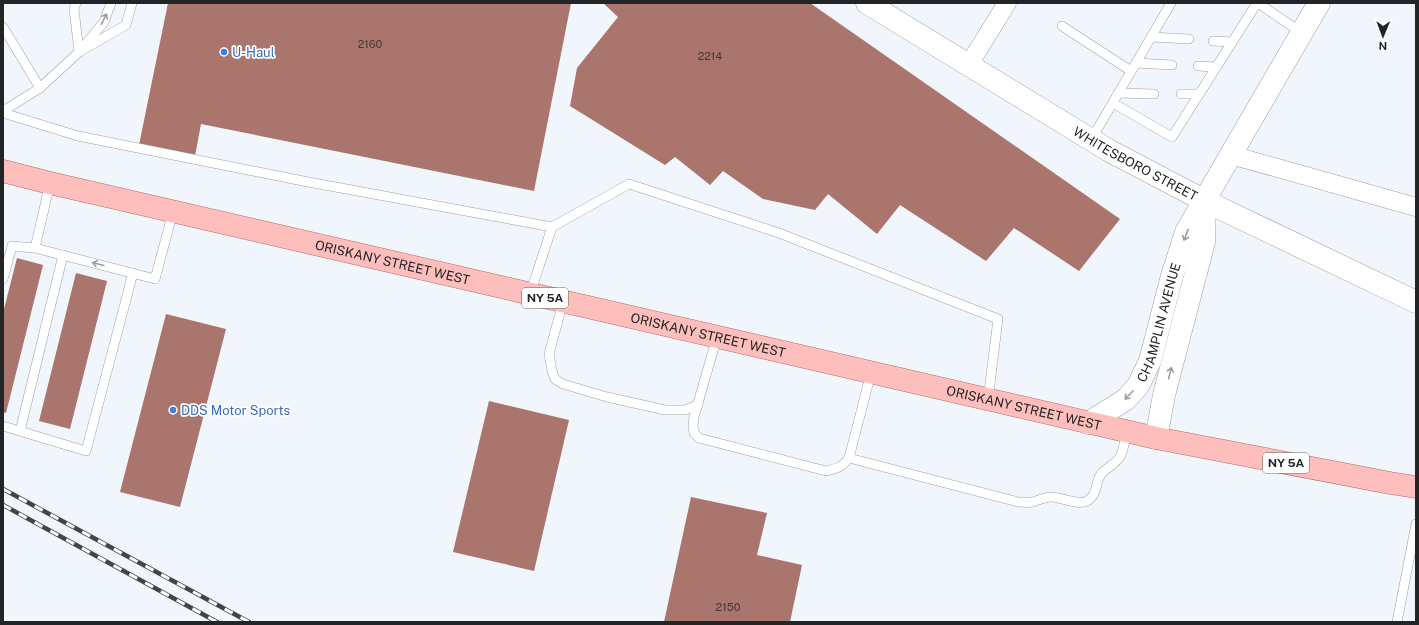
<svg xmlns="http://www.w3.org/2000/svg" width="1419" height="625" font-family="'Public Sans',sans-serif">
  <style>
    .building { fill: #aa756d }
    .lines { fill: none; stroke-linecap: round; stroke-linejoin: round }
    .lane-casing { stroke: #9ca0a6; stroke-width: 10 }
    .street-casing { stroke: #9ca0a6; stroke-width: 19 }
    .secondary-casing { stroke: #9ca0a6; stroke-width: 23 }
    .primary-casing { stroke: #b16c6a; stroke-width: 23 }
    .lane { stroke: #fff; stroke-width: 9 }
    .street { stroke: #fff; stroke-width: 18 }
    .secondary { stroke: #fff; stroke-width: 22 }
    .primary { stroke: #febebc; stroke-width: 22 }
    .rail-casing { stroke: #424447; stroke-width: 4.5 }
    .rail { stroke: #fff; stroke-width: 3; stroke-dasharray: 9; stroke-linecap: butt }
    .oneway { stroke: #9c9c9d }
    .shop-dot { fill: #3f7fe0; stroke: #fff; stroke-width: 1.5 }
    .labels { text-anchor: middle; stroke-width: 3.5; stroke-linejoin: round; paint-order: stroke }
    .number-label { font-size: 11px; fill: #443838 }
    .shield { fill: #fff; stroke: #646667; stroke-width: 1 }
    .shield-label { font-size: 12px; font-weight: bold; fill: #222426 }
    .shop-label { font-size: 13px; fill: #366cbe; stroke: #fff; text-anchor: start }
    .street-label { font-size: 13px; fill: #222426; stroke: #fff }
  </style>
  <rect width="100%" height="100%" fill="#f1f6fc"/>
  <!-- building -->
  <g class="building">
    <path d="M168,3H571L534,191L201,124L195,156L139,145Z"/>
    <path d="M603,3H810L1120,219L1079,271L1014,228L986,261L900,205L877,234L828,194L815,210L763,199L723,171L710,185L675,157L665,165L570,106L577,68L618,17Z"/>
    <path d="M17,258L43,265L6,413L3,412V313Z"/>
    <path d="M76,273L107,281L70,429L39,421Z"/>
    <path d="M166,314L226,329L180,507L120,492Z"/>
    <path d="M489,401L569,420L534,571L453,552Z"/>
    <path d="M691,497L767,513L757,555L802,565L790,622H664Z"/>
  </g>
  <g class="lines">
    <!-- lane casing -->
    <g class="lane-casing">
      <g id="lane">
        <path d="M76,3L74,9L79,52L126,25L132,3"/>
        <path d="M1258,3L1302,33"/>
        <path d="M1062,26L1131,71"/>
        <path d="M3,27L40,88"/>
        <path d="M1151,37L1189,39"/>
        <path d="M1213,41L1232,42"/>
        <path d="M1136,63L1172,65"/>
        <path d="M1198,66L1216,67"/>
        <path d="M1118,93L1154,94"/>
        <path d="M1181,94H1199"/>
        <path d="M1113,103L1172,137L1257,3"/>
        <path d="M3,111L40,88L79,52L104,22L111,3"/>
        <path d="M3,113L78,136L303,181L552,227L530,294"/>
        <path d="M1091,140L1171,3"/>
        <path d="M50,183L35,248L155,279L173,212"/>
        <path d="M552,227L629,184L779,233L998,319L988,400"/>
        <path d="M3,279L12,246L35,248"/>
        <path d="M563,302L549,354L552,371L555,379L563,384L607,397L665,410H685L698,405"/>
        <path d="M717,337L694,417L693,426L694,433L699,438L826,471C837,468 841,468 849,458L871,373"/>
        <path d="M3,426L86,451L133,273"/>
        <path d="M20,431L63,255"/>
        <path d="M849,458L1018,502C1023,502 1028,503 1033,502C1039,500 1045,497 1051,497C1062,497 1077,506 1087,501C1098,495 1095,483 1101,474C1107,467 1117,464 1121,455C1124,448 1125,439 1127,431"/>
        <path d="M1397,622L1416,524"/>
      </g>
    </g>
    <!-- street casing -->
    <g class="street-casing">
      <g id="street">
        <path d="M968,66L1007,3"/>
        <path d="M1231,155L1416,207"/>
      </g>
    </g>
    <!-- secondary casing -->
    <g class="secondary-casing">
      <g id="secondary">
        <path id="s1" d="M867,3L1108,150L1205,201L1416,302"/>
        <path id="s2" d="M1088,423L1125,400L1138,386L1150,361L1172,276L1186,232L1319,3"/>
        <path d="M1156,438L1164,395L1204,242L1205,202"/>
      </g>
    </g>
    <!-- primary casing -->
    <g class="primary-casing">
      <g id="primary">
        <path id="s3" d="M3,171L50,183L1156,438L1390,483L1416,487"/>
      </g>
    </g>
    <!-- lane -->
    <use href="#lane" class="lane"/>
    <!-- street -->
    <use href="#street" class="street"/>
    <!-- secondary -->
    <use href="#secondary" class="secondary"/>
    <!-- primary -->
    <use href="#primary" class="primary"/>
    <!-- rail casing -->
    <g class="rail-casing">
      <g id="rail">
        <path d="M3,489L249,622"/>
        <path d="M3,505L217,622"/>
      </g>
    </g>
    <!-- rail -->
    <use href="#rail" class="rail"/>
  </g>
  <!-- one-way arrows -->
  <defs><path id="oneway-shaft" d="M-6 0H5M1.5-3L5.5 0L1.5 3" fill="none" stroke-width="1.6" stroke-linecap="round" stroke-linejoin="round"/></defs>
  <g class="oneway">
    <use href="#oneway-shaft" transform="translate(104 19) rotate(-63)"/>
    <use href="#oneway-shaft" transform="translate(1186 235) rotate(111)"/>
    <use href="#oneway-shaft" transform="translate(98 264) rotate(-166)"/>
    <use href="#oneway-shaft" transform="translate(1170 373) rotate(-76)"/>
    <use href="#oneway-shaft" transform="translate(1129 395) rotate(135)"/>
  </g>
  <!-- markers -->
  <g class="shop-dot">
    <circle cx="224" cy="52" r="4"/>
    <circle cx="173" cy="410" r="4"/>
  </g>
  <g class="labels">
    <!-- number labels -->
    <g class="number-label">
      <text x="370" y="48">2160</text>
      <text x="710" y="60">2214</text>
      <text x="728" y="611">2150</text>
    </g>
    <!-- shield labels -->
    <g class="shield">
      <rect x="522" y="288" width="46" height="20" rx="3"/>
      <rect x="1263" y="453" width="46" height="20" rx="3"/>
    </g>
    <g class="shield-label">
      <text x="545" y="302">NY 5A</text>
      <text x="1286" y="467">NY 5A</text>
    </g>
    <!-- shop labels -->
    <g class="shop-label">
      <text x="232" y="57">U-Haul</text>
      <text x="181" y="415">DDS Motor Sports</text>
    </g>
    <!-- street labels -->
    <g class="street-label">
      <text dy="5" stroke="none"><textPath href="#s1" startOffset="313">WHITESBORO STREET</textPath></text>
      <text dy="5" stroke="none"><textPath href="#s3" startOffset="400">ORISKANY STREET WEST</textPath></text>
      <text dy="5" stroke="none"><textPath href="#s2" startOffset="130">CHAMPLIN AVENUE</textPath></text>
      <text dy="5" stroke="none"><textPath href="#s3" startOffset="724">ORISKANY STREET WEST</textPath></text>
      <text dy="5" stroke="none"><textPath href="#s3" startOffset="1048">ORISKANY STREET WEST</textPath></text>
    </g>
  </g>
  <!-- border -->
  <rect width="1419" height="625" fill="none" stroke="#222426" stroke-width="8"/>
  <!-- north arrow -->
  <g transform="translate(1383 36) rotate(181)" stroke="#ffffff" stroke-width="3" paint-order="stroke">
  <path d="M0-3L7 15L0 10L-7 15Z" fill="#222426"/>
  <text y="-6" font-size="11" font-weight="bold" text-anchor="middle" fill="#222426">N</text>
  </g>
</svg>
